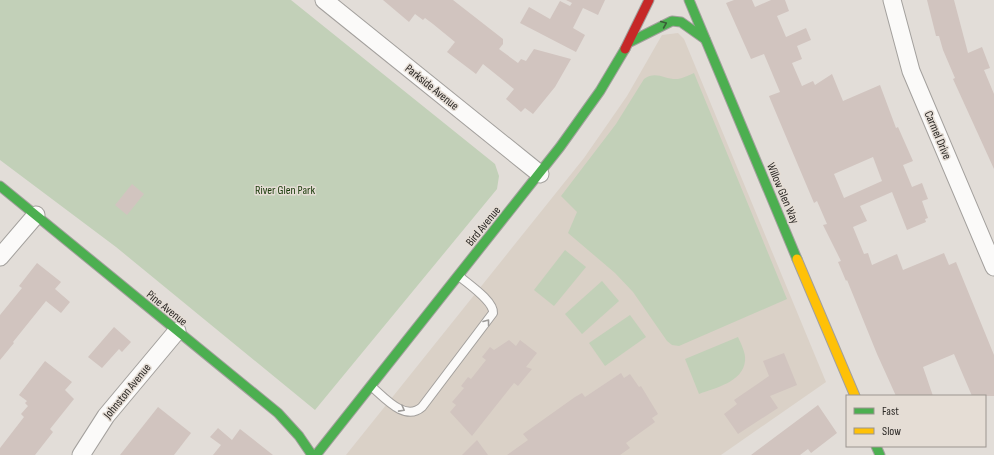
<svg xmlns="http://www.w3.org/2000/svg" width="994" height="455" font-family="'Sofia Sans Condensed',sans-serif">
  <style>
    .built { fill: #dad1c7 }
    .green { fill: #c2d0b8 }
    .building { fill: #d1c4bf; fill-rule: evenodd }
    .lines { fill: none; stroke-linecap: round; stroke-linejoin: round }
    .lane-casing { stroke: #a3a09d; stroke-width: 10 }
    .street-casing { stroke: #a3a09d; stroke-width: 19 }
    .fast-casing { stroke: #a3a09d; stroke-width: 11 }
    .slow-casing { stroke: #a3a09d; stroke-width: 11 }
    .jam-casing { stroke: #a3a09d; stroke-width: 11 }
    .lane { stroke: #fbfaf9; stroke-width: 8 }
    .street { stroke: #fbfaf9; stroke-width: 17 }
    .fast { stroke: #4caf50; stroke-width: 9 }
    .slow { stroke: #ffc107; stroke-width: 9 }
    .jam { stroke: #c62828; stroke-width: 9 }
    .oneway { stroke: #395f37 }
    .oneway2 { stroke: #9e9c9a }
    .labels { text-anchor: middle; stroke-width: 3; stroke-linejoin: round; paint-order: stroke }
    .street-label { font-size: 12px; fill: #2c2926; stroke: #e5ddd5 }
    .park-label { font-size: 12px; fill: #193a09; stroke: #e5ddd5 }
  </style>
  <rect width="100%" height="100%" fill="#e2ddd8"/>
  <!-- built -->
  <path class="built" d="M678,33L684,39L826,382L721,455H346L584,158L627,96L662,35Z"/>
  <!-- green -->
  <g class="green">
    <path d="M0,0H291L495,164L499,176L497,189L315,410L116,247L0,160Z"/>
    <path d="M694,73L787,299L679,346L672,345L667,341L633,292L615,273L568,233L577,212L561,196L616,124L644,79C656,70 665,80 678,79C683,78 689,75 694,73Z"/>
    <path d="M565,250L586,267L554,306L534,290Z"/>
    <path d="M602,281L619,301L582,334L565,314Z"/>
    <path d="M630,315L646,337L605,366L589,343Z"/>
    <path d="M738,337C741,344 746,353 745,361C743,382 715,388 699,394L685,359Z"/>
  </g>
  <!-- building -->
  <g class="building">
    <path d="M383,0H453L503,39V44L499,49L518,63L521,59L526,61L534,49L571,59L555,87L533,114L525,108L521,112L506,99L514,89L483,64L476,74L447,52L455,42L433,24L425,18L423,20L415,14L409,22Z"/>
    <path d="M566,0H605L598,15L583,8L573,28L585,35L576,52L520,23L529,7L550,19L560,1L570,6L572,3Z"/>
    <path d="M734,0H752L755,7L771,0H785L789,11L777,16L786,37L806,28L811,40L797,46L802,59L792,63L802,86L813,81L815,85L832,74L843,101L880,85L896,128L898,127L913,161L903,165L912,187L922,183L928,199L922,201L928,218L925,219L926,222L907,230L892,192L860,206L867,221L853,227L864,254L868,253L872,265L897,254L903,270L944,253L949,265L956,262L994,355V396H972L954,354L923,367L933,396H896L877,354L847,280L846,281L838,262L841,261L823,225L827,224L817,201L814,203L771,101L769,96L780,92L764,54L751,59L726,3ZM873,157L882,181L844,198L834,174Z"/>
    <path d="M927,0H954L968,53L982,47L990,68L984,70L994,94V169L953,79L955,78L943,50L939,36H936Z"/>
    <path d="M132,184L144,194L127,215L115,205Z"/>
    <path d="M37,263L61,282L55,289L70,302L61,313L46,301L13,342L14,343L0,360V315L22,288L19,286Z"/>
    <path d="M114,327L131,342L122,352L119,349L102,368L88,357Z"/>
    <path d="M509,340L516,346L520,340L537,353L526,367L532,369L518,386L514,383L472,436L450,412L456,405L452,402L464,388L461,386L468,377L471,379L486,360L482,357L490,347L494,350Z"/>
    <path d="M784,353L797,385L770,396L778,408L738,434L724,414L737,404L734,400L769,376L763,361Z"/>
    <path d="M45,361L72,382L65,390L74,399L50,429L53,432L35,455H0V448L24,417L21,414L28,406L25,403L27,401L19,395Z"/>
    <path d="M621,373L624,378L630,374L639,387L641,386L658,414L652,418L655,422L626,443L630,448L620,455H507L528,440L523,434L575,397L582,393L585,397Z"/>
    <path d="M818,405L837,433L811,453L808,449L800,455H751Z"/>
    <path d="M158,407L191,433L174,455H120Z"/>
    <path d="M218,428L232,440L240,429L273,455H213L221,445L210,437Z"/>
    <path d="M477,440L488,455H462Z"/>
  </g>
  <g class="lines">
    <!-- lane casing -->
    <g class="lane-casing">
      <path id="lane" d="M371,386C385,398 405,422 422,407L493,313C494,301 468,284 459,276"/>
    </g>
    <!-- street casing -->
    <g class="street-casing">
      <g id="street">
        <path d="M324,0L540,174"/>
        <path d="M892,0L911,71L994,267"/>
        <path d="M0,257L36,215"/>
        <path d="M81,455L106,416L177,331"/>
      </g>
    </g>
    <!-- fast casing -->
    <g class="fast-casing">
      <g id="fast">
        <path d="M689,0L797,259"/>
        <path d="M630,42L672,21L681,22L705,39"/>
        <path d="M0,186L278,413L299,436L312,455"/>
        <path d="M876,446L880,455"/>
        <path d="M316,455L560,147L600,91L625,49"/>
      </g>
    </g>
    <!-- slow casing -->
    <g class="slow-casing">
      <path id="slow" d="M797,259L855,396"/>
    </g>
    <!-- jam casing -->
    <g class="jam-casing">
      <path id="jam" d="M625,49L649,0"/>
    </g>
    <!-- lane -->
    <use href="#lane" class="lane"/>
    <!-- street -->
    <use href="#street" class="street"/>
    <!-- fast -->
    <use href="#fast" class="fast"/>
    <!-- slow -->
    <use href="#slow" class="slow"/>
    <!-- jam -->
    <use href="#jam" class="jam"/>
  </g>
  <!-- one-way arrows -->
  <defs><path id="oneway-chevron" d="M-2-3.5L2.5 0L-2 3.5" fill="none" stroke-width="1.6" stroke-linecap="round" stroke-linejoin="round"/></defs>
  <use class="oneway" href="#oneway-chevron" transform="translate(664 24) rotate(-23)"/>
  <g class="oneway2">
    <use href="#oneway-chevron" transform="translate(487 322) rotate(-53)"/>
    <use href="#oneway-chevron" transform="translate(402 409) rotate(29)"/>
  </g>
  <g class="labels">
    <!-- street labels -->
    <g class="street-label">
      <text transform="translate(432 87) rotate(39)" y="4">Parkside Avenue</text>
      <text transform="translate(938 135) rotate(67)" y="4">Carmel Drive</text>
      <text transform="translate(783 193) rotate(67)" y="4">Willow Glen Way</text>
      <text transform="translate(483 226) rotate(-51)" y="4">Bird Avenue</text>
      <text transform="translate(167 308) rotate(39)" y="4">Pine Avenue</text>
      <text transform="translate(127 391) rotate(-51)" y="4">Johnston Avenue</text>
    </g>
    <!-- park labels -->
    <g class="park-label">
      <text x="285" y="194">River Glen Park</text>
    </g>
  </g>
  <!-- legend -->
  <rect x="846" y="395" width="140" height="52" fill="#e5ddd5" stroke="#9b958f"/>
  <rect x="854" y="408" width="20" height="6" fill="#4caf50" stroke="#9b958f"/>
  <text x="882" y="415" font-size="12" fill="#2c2926">Fast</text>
  <rect x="854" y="428" width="20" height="6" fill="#ffc107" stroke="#9b958f"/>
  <text x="882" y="435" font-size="12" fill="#2c2926">Slow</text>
</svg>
